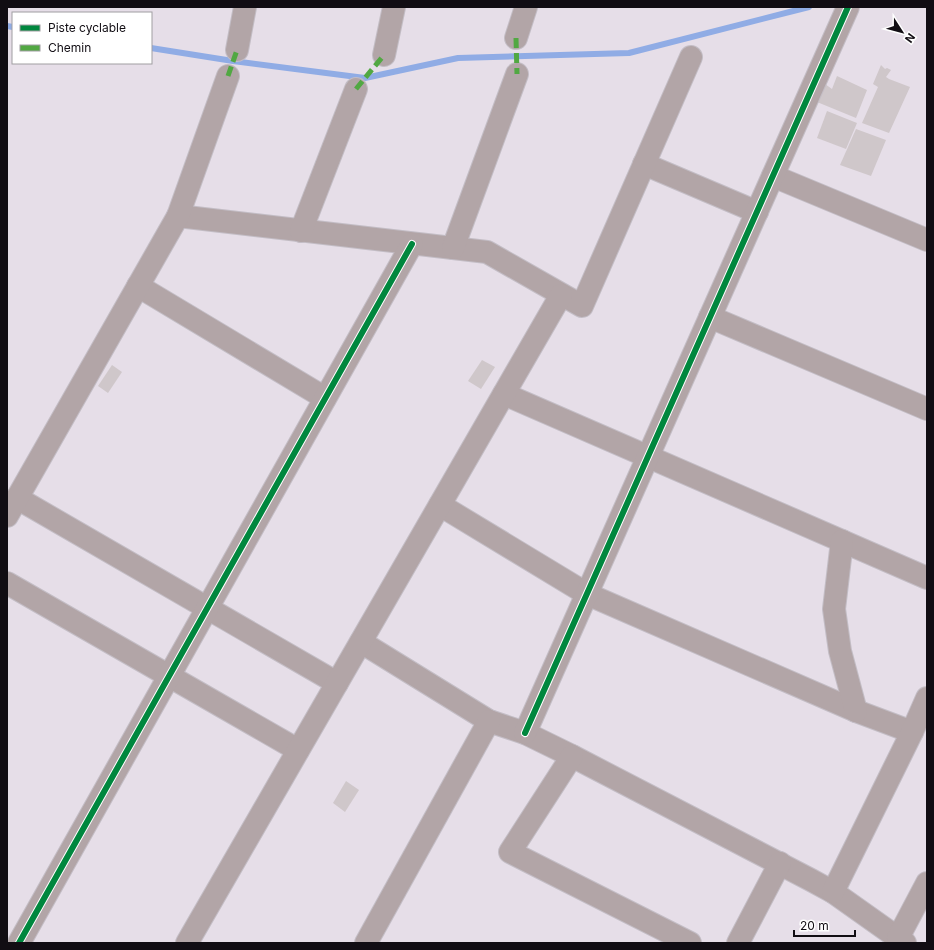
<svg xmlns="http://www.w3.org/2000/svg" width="934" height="950" font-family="Inter,sans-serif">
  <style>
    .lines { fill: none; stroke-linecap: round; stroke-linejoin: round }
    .stream { stroke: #90ace5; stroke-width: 6 }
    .building { fill: #cfc7ca }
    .street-casing { stroke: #c3bdc5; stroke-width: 24 }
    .street { stroke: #b2a5a7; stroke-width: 22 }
    .quiet { stroke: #51a842; stroke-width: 5; stroke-dasharray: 10 5; stroke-linecap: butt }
    .cycleway-casing { stroke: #fff; stroke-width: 8 }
    .cycleway { stroke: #00873e; stroke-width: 6 }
  </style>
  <rect width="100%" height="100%" fill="#e6dee8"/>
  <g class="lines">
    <!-- stream -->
    <g class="stream">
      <path d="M7,26L13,27"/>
      <path d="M151,48L233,61L365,78L458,58L629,53L809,7"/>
    </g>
  </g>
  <!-- building -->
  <g class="building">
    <path d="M881,65L885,69L887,68L891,70L886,77L889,79L910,87L889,133L862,123L878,87L873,84Z"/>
    <path d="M837,76L867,90L856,118L817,102L825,84L832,89Z"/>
    <path d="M827,111L857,123L846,149L817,138Z"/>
    <path d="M856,129L886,140L871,176L840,165Z"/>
    <path d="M482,360L495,367L481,389L468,381Z"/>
    <path d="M112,365L122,372L108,393L98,386Z"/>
    <path d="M346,781L359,790L345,812L333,803Z"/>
  </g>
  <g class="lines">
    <!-- street casing -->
    <g class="street-casing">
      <g id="street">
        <path d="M516,38L526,7"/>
        <path d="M237,50L245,7"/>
        <path d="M384,55L394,7"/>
        <path d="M644,164L757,212"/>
        <path d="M773,176L927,240"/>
        <path d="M178,216L487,252L582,306L691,57"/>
        <path d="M301,231L356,89"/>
        <path d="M453,248L517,74"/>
        <path d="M138,286L325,398"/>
        <path d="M710,317L927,409"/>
        <path d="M504,394L927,578"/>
        <path d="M17,498L337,683"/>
        <path d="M440,505L587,594L856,711L912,732"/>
        <path d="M7,516L178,216L228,76"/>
        <path d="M842,541L834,609L840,651L856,711"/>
        <path d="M7,583L298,750"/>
        <path d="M361,642L489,721L525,733L572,756L811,880L833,892L905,943"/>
        <path d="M525,733L848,7"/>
        <path d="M572,756L510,852L690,943"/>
        <path d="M833,892L912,732L927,698"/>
        <path d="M898,938L927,883"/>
        <path d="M19,943L412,244"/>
        <path d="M187,943L561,295"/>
        <path d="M366,943L489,721"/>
        <path d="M738,943L780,863"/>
      </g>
    </g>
    <!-- street -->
    <use href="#street" class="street"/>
    <!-- quiet -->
    <g class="quiet">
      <path d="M516,38L517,74"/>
      <path d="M228,76L237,50"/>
      <path d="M356,89L384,55"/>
    </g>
    <!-- cycleway casing -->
    <g class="cycleway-casing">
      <g id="cycleway">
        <path d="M525,733L848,7"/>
        <path d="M19,943L412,244"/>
      </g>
    </g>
    <!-- cycleway -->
    <use href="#cycleway" class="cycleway"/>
  </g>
  <!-- border -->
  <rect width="934" height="950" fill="none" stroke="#110d13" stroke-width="16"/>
  <!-- legend -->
  <rect x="12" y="12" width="140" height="52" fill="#ffffff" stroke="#a09ea1"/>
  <rect x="20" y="25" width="20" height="6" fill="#00873e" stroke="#a09ea1"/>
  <text x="48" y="32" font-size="12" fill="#110d13">Piste cyclable</text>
  <rect x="20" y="45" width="20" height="6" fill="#51a842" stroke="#a09ea1"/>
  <text x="48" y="52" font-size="12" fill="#110d13">Chemin</text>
  <!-- north arrow -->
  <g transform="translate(902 32) rotate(126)" stroke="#ffffff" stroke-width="3" paint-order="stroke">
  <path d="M0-3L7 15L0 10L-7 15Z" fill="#110d13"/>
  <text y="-6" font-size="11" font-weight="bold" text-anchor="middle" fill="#110d13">N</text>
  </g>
  <!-- scale -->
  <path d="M794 930v6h61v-6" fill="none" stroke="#110d13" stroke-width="2"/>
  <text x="800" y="930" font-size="12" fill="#110d13" stroke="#ffffff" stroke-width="3" paint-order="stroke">20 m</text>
</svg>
